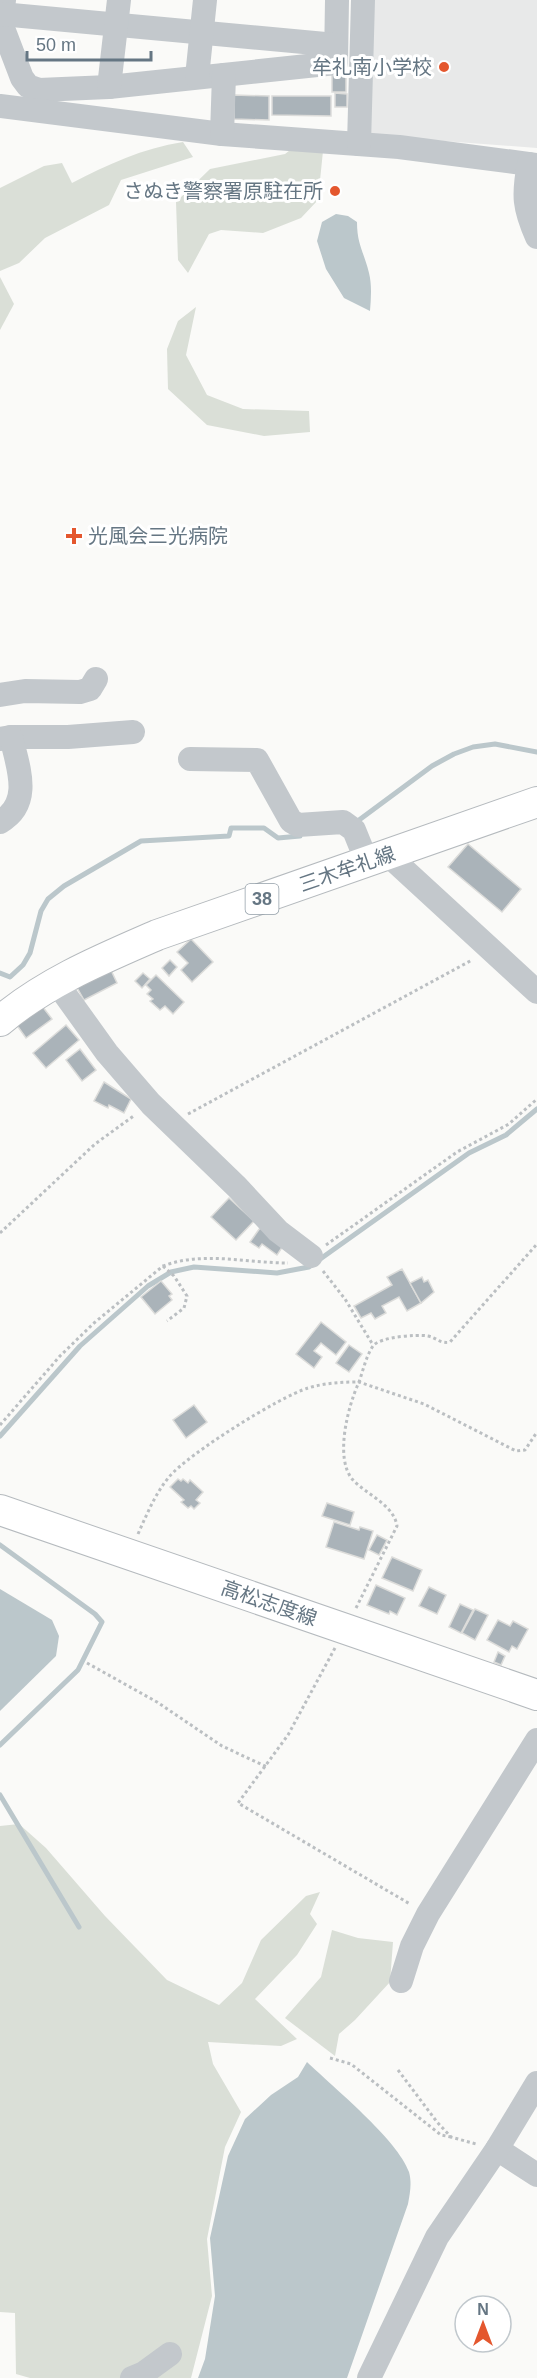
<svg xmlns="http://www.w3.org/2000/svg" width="537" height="2378" font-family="Arial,'Noto Sans JP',sans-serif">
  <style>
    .built { fill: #e8e9e9 }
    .green { fill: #dadfd7 }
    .water { fill: #bbc7cb }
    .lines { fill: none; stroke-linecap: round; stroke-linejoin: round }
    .stream { stroke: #bbc7cb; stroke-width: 5 }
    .building { fill: #aab3b9; stroke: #dcdcda; stroke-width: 1.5 }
    .major-casing { stroke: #b5babe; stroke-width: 32 }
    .path { stroke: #bbbfc2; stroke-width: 3; stroke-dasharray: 3 3; stroke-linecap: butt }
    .minor { stroke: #c3c8cc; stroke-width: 24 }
    .major { stroke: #fff; stroke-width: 30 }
    .poi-dot { fill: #e4572e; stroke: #fff; stroke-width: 2 }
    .labels { text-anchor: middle; stroke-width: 6; stroke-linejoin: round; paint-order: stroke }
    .shield { fill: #fff; stroke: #939fa8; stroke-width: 1.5 }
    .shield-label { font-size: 18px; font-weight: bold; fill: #657683 }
    .poi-label { font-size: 20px; fill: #657683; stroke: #fff; text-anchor: end }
    .street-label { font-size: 20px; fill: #657683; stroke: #fff }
  </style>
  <rect width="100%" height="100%" fill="#fafaf8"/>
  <!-- built -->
  <path class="built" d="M353,0H537V148L350,134Z"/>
  <!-- green -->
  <g class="green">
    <path d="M183,142L193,157L121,180L109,205L45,238L19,263L0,271V188L44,166L62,163L72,183C107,165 143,148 183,142Z"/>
    <path d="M294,147L323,151L318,200L301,218L263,233L221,230L209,234L188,273L178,260L176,202L210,169L285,154Z"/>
    <path d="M0,277L14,304L0,330Z"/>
    <path d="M196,307L186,355L207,395L243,409L309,411L310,432L264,436L207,425L168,389L167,349L178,321Z"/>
    <path d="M19,1824L46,1848L105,1916L167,1980L219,2005L242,1983L261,1940L306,1896L320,1892L310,1914L317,1924L297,1955L255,1999L297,2039L281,2046L208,2042L213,2064L241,2112L225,2147L207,2239L212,2296L191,2378H30L16,2374L15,2313L0,2312V1826Z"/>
    <path d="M332,1930L358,1938L393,1942L390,1982L355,2020L339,2034L335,2056L285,2018L321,1977Z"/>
  </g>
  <!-- water -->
  <g class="water">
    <path d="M336,214L348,216L357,222C357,245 364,252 369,273C372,285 371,298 370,311L344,298L326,269L317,241L322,222Z"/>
    <path d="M0,1589L52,1620L59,1636L56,1656L0,1711Z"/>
    <path d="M307,2062C333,2087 398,2140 409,2172C412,2183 410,2193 408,2204L347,2378H198L205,2359L215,2296L210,2238L228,2156L245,2119L271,2095L298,2077Z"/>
  </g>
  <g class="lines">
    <!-- stream -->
    <g class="stream">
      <path d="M355,823L432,766L454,754L473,747L495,744L537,752"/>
      <path d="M0,973L10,977L23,965L30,953L41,911L48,899L64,886L141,841L229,836L231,828H264L278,838L300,836"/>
      <path d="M0,1436L80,1346L148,1286L171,1272L194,1267L277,1273L309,1267L469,1153L506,1135L537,1109"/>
      <path d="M0,1545L95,1614L102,1622L78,1670L0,1745"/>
      <path d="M0,1795L79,1927"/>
    </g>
  </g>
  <!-- building -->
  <g class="building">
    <rect x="332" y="75" width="14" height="17"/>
    <path d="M335,93L347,94V107H335Z"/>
    <path d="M234,95L269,96V120L234,119Z"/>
    <path d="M272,96H331V116L272,115Z"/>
    <path d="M468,844L521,889L502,912L448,867Z"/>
    <path d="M191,939L213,962L192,982L181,970L188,963L177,952Z"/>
    <path d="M170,960L177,967L169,976L162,968Z"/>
    <path d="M109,966L117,983L84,1000L75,984Z"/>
    <path d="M143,973L150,979L142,988L135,981Z"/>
    <path d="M156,975L184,1002L173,1014L165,1006L160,1010L150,1001L153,999L147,994L151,990L146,985Z"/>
    <path d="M42,1006L52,1019L26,1038L16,1024Z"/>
    <path d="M66,1025L79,1040L46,1068L33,1053Z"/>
    <path d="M80,1049L96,1070L82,1081L66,1060Z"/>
    <path d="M104,1082L131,1099L124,1113L109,1105L108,1108L94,1101Z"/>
    <path d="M229,1198L254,1221L236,1240L211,1217Z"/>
    <path d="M260,1228L285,1243L277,1255L262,1244L259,1248L250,1242Z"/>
    <path d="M402,1269L421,1303L407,1311L399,1297L382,1306L386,1313L375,1319L371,1313L361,1318L354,1306L392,1285L387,1277Z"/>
    <path d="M422,1277L424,1282L428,1280L434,1292L421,1303L410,1283Z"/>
    <path d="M161,1281L172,1294L169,1296L172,1300L155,1314L141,1297Z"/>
    <path d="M321,1322L346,1342L336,1355L321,1343L314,1351L322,1357L314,1368L296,1354Z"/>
    <path d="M349,1345L362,1354L349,1372L336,1363Z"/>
    <path d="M194,1405L207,1422L186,1438L173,1420Z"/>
    <path d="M178,1479L181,1481L183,1479L188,1483L190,1480L203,1492L196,1500L200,1503L194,1509L191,1506L188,1508L181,1502L184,1500L170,1487Z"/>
    <path d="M327,1503L354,1512L350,1525L322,1516Z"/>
    <path d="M334,1522L359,1530L360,1527L373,1531L364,1559L326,1547Z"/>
    <path d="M377,1535L387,1540L379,1555L369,1550Z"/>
    <path d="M392,1557L422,1570L413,1591L382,1578Z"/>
    <path d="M376,1585L405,1598L397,1615L390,1611L389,1614L367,1605Z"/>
    <path d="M429,1587L446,1595L437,1614L419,1606Z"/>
    <path d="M460,1604L473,1610L461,1633L449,1627Z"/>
    <path d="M475,1609L488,1615L475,1640L462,1633Z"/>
    <path d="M498,1620L510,1626L513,1621L528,1629L517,1649L512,1646L509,1652L487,1640Z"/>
    <path d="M498,1652L505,1656L501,1665L494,1662Z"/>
  </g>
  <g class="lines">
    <!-- major casing -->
    <g class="major-casing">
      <g id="major">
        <path d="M0,1021C46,982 102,959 157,935L537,802"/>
        <path d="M0,1510L537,1695"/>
      </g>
    </g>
    <!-- path -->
    <g class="path">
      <path d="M188,1114L472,960"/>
      <path d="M0,1233L95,1144L135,1115"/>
      <path d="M326,1245L457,1152L509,1124L537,1099"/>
      <path d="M163,1266L174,1276L187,1296L184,1308L167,1321"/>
      <path d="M323,1271L345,1299L373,1345"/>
      <path d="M0,1425L60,1356L94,1323L163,1266C202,1251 248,1263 288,1263"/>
      <path d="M138,1534C147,1514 155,1494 169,1477C188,1454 279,1397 308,1388C325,1383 341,1382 359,1382C363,1371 366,1356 373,1346C379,1337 417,1334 428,1336C437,1338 440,1344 450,1342L537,1244"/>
      <path d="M356,1608L397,1526C394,1505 366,1494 353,1480C334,1459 348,1406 359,1382L424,1404L516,1451L525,1450L537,1432"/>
      <path d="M335,1648L288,1735L238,1803L410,1904"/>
      <path d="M87,1663L157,1702L222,1746L267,1767"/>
      <path d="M330,2058L351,2064L441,2135L451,2137"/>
      <path d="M398,2070L437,2122L451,2137L476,2144"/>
    </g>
    <!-- minor -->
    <g class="minor">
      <path d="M4,0L1,23L22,78L28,86L39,90L109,87L336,63L337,0"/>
      <path d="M1,14L336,45"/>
      <path d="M197,77L205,0"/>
      <path d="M109,87L119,0"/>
      <path d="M0,106L222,134L399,147L537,165"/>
      <path d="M222,134L224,75"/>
      <path d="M359,144L363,0"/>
      <path d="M529,164C523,195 524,208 537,237"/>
      <path d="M0,695L25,691L80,692L90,689L96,679"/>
      <path d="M0,739L11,737H68L133,732"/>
      <path d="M190,759L257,760L291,821L298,825L343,822L354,830L367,862"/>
      <path d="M0,822C33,803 18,767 11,737"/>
      <path d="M388,855L537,992"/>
      <path d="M56,982L107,1053L151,1104L237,1187L278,1231L311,1256"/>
      <path d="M401,1981L412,1946L428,1914L537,1740"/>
      <path d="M497,2149L537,2175"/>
      <path d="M132,2378L144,2373L170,2354"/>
      <path d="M369,2378L437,2237L497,2149L537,2083"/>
    </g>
    <!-- major -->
    <use href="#major" class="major"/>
  </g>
  <!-- markers -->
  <g class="poi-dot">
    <circle cx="444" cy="67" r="6"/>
    <circle cx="335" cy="191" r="6"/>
    <path d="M71 527h6v6h6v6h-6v6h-6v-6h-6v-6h6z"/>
  </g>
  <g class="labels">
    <!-- shield labels -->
    <rect class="shield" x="245.5" y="884" width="33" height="30" rx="4.5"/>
    <g class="shield-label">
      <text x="262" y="905">38</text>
    </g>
    <!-- poi labels -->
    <g class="poi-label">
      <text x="432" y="74">牟礼南小学校</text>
      <text x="323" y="198">さぬき警察署原駐在所</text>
      <text x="88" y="543" text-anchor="start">光風会三光病院</text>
    </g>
    <!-- street labels -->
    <g class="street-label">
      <text transform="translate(347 869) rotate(-19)" y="7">三木牟礼線</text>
      <text transform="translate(269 1603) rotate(19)" y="7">高松志度線</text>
    </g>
  </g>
  <!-- north arrow -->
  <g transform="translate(483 2324)"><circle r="28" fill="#ffffff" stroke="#c1c8cd" stroke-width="1.5"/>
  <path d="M0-4.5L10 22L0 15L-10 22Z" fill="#e4572e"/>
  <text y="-9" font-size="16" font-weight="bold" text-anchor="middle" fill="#657683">N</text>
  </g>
  <!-- scale -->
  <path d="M27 51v9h124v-9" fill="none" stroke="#657683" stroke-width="3"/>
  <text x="36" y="51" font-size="18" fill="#657683" stroke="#ffffff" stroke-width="4.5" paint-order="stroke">50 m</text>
</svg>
